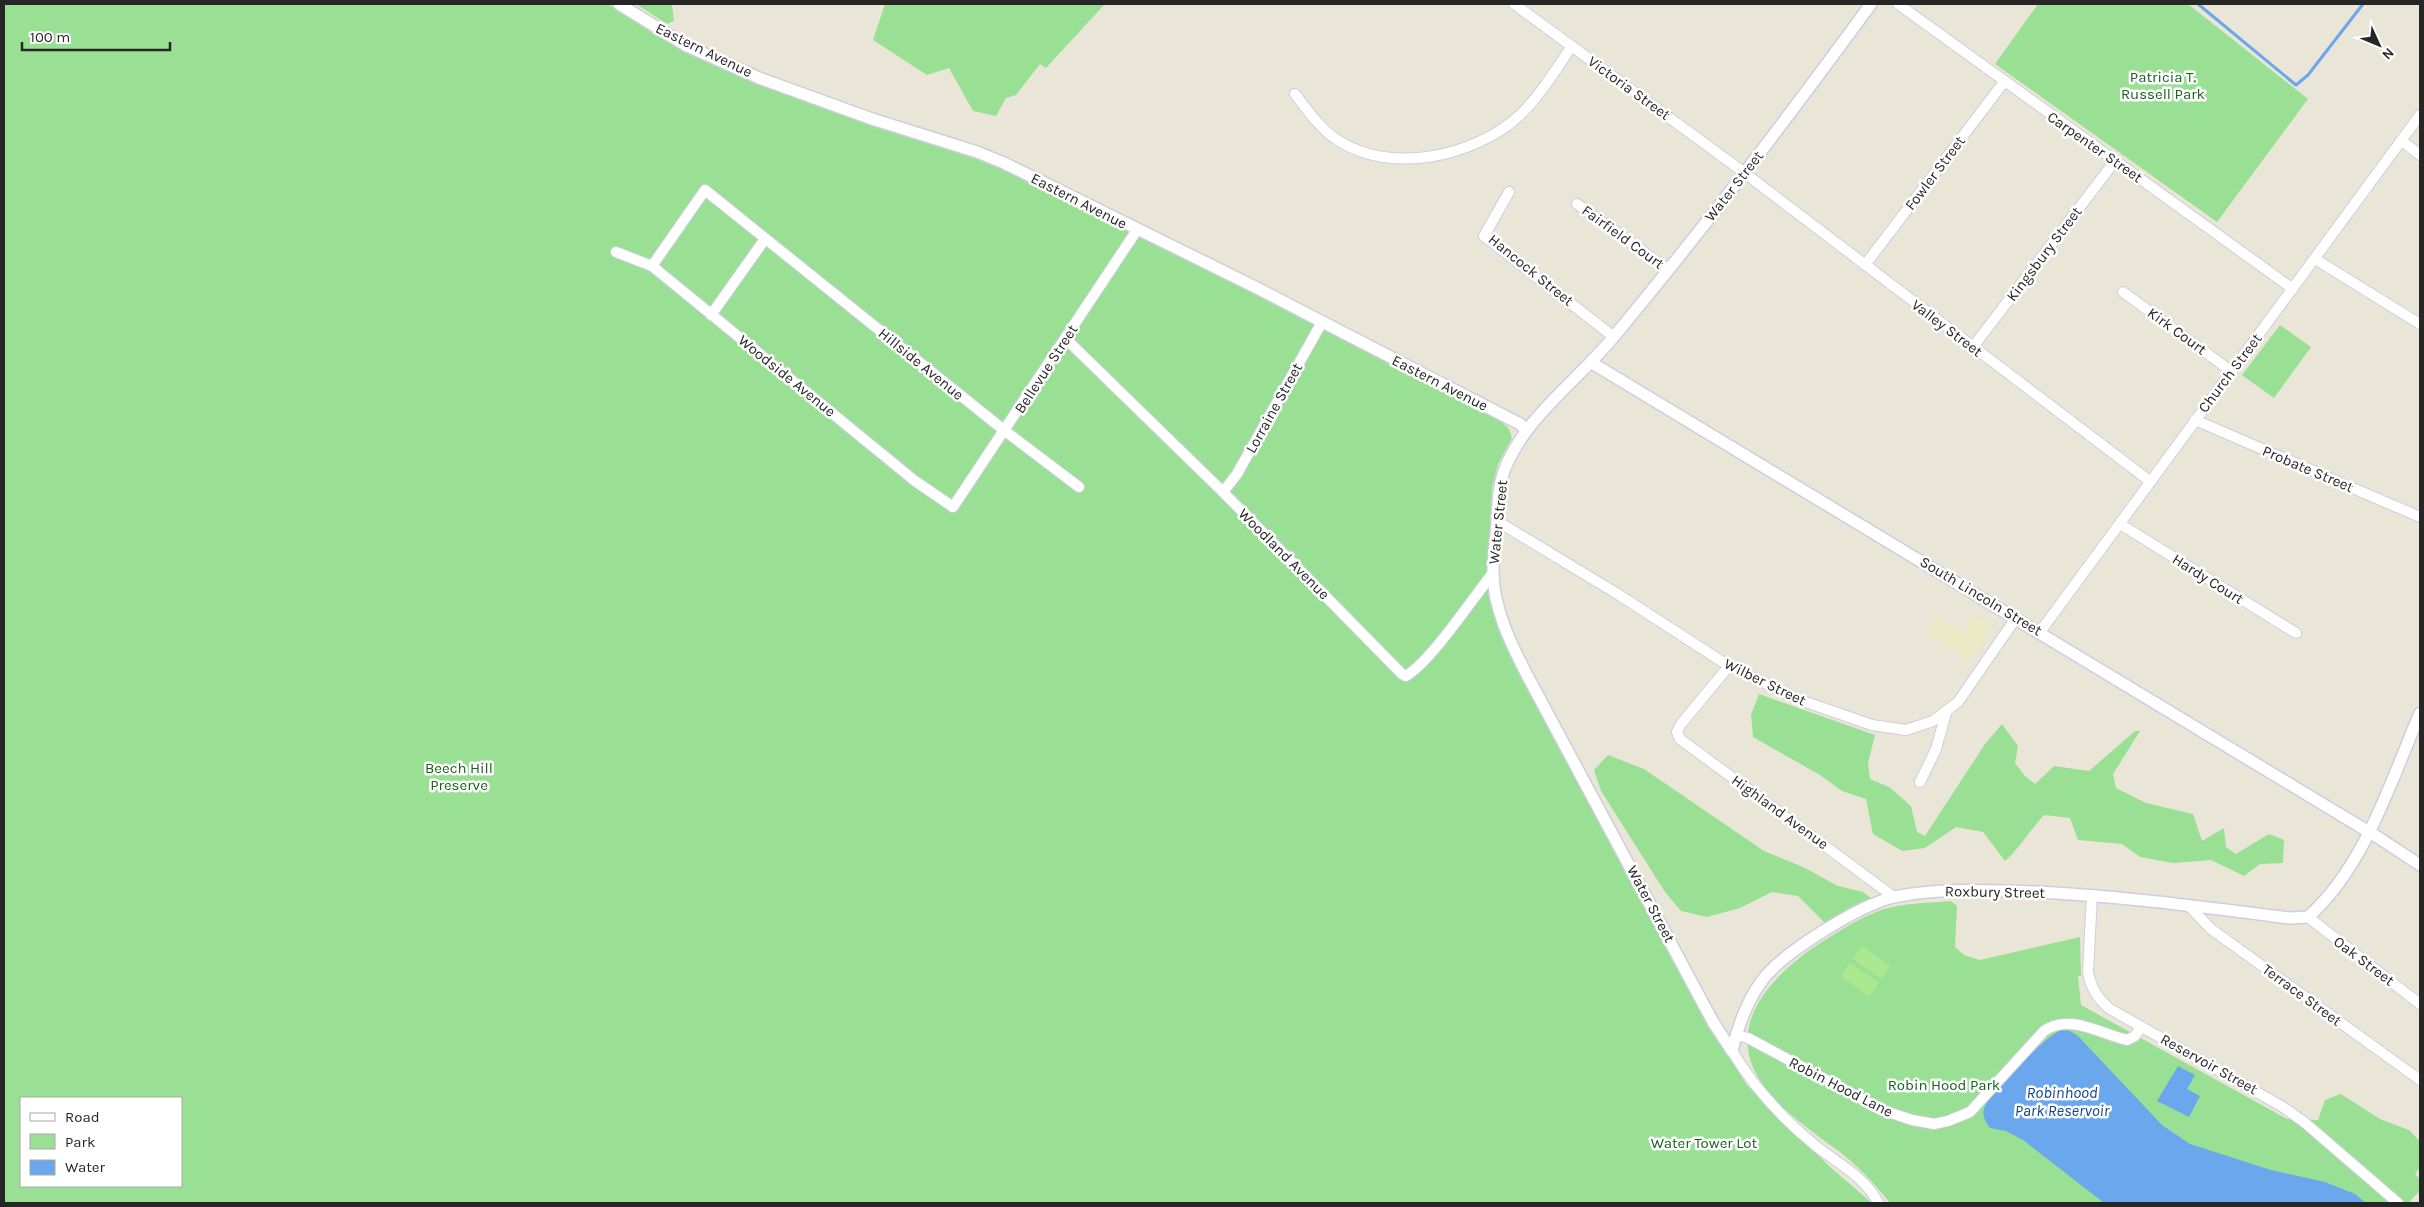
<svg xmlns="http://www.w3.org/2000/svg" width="2424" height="1207" font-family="Karla,sans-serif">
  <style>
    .education { fill: #ece9c6 }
    .green { fill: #9ae094; fill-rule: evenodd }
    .pitch { fill: #abe88f }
    .water { fill: #6aa7ec }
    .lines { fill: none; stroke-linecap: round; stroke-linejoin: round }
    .stream { stroke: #6aa7ec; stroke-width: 3 }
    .minor-casing { stroke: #cecde0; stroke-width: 12 }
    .tertiary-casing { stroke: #cecde0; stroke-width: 14 }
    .minor { stroke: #fff; stroke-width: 10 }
    .tertiary { stroke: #fff; stroke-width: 11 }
    .labels { text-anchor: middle; stroke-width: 5; stroke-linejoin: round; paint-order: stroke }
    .street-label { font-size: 15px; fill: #262626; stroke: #fff }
    .park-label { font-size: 15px; fill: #19611d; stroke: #fff }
    .water-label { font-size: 16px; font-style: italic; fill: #0e4293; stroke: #fff }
  </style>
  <rect width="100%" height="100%" fill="#e9e6d8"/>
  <!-- education -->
  <path class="education" d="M1936,615L1964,633L1975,615L1993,627L1976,654L1974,653L1969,660L1925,632Z"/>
  <!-- green -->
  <g class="green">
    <path d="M4,4H608L651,32L747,79L862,122L985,160L1359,346L1502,422L1509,429L1512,438L1498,464L1492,487L1488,565L1505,639L1547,726L1630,872L1713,1030L1746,1084L1830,1167L1872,1203H4ZM21,1098H181V1186H21Z"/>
    <path d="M636,4H672L674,21L667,24Z"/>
    <path d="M885,4H1105L1046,68L1040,64L1016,95L1006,98L996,116L973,111L949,68L927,75L873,40Z"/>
    <path d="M2038,4H2188L2308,99L2217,222L1995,64Z"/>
    <path d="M2280,325L2311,347L2274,398L2242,375Z"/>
    <path d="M1759,694L1875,735L1868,763L1870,779L1889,787L1911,806L1917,832L1925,836L1985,744L2002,724L2018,746L2015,763L2025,776L2035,784L2054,766L2089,771L2135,731H2140L2113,774L2116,788L2146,803L2193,814L2202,841L2224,828L2226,847L2236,854L2269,834L2284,840L2283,863L2260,864L2244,876L2211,860L2173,863L2140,857L2122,844L2078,840L2070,818L2044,815C2030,830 2020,848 2005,861L1983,832L1956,827L1925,848L1902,851L1873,834L1866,799L1842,791L1820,775L1753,737L1751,715Z"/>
    <path d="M1608,755L1644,769L1764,851L1803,867L1838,886L1863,892L1872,899L1825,923L1798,896L1772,892L1740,908L1707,917L1681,911L1665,892L1601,791L1594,770Z"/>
    <path d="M1951,901L1957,906L1955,947L1964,955L1980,960L2080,937L2081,976H2078L2081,1005L2287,1119L2318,1120L2325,1100L2341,1094L2380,1119L2409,1130L2420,1141V1168L2415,1174L2420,1179V1191L2408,1203H1890C1875,1184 1859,1167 1840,1152C1812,1131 1781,1111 1761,1082C1719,1019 1784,964 1833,935C1849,925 1866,915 1884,909C1906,903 1929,903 1951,901Z"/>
  </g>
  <!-- pitch -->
  <g class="pitch">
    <path d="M1862,946L1890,966L1881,979L1853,959Z"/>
    <path d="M1850,963L1879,983L1869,996L1841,976Z"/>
  </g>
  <!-- water -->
  <g class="water">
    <path d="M2062,1030L2070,1031L2078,1036L2162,1125L2190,1144L2271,1170L2325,1182L2355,1194L2366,1203H2104L2023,1140L2006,1131L1990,1128C1985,1121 1981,1115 1985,1106C1993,1091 2047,1034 2062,1030Z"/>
    <path d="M2178,1066L2195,1075L2187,1089L2200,1096L2189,1117L2157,1101Z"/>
  </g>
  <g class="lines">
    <!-- stream -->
    <path class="stream" d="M2198,4L2296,85L2308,75L2363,4"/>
    <!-- minor casing -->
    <g class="minor-casing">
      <g id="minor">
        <path d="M1514,4L1738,168L2151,482"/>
        <path d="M1898,4L2293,289"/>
        <path d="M1295,94C1308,111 1321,130 1339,141C1392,175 1475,156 1519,116C1540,96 1556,69 1572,46"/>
        <path d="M2402,141L2420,155"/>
        <path d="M1509,192L1484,236L1614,337"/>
        <path d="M1577,204L1669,270"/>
        <path d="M616,252L652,266L915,481L953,507L1137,230"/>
        <path d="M2315,259L2420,324"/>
        <path d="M1865,265L2004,82"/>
        <path d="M652,266L705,190L1005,431L1079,487"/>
        <path d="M2123,292L2231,371"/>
        <path d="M711,315L765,239"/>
        <path d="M1066,339L1223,492L1402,674L1406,676C1432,660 1472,599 1493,573"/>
        <path d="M1973,347L2115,161"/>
        <path d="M2195,420L2420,517"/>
        <path d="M1223,492L1237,474L1322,322"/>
        <path d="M1497,521L1616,593L1729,666L1800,700L1872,725L1906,730L1933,721L1958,702L2016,618"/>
        <path d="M2120,524L2296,633"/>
        <path d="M2040,632L2420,115"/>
        <path d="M1729,666L1681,724L1677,732L1680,739L1894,897"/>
        <path d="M1920,782L1936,749L1946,713"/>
        <path d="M2092,895L2088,972C2091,988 2097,998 2110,1009L2283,1107L2304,1122L2398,1203"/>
        <path d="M2188,905L2211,929L2420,1080"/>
        <path d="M2308,917L2420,1004"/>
        <path d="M1736,1035L1748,1038L1882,1110L1912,1120L1934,1124L1948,1121L1970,1112L2044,1031C2068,1013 2101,1034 2127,1040L2135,1036L2141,1027"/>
        <path d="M1732,1051C1754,1088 1783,1119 1816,1146C1837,1163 1867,1178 1878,1203"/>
      </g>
    </g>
    <!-- tertiary casing -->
    <g class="tertiary-casing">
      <g id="tertiary">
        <path d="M619,4L687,46L759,78L872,119L977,152L1004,163L1255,287L1520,424L1526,430"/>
        <path d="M1592,363L2379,838L2420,865"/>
        <path d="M1732,1051L1713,1022L1527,675C1511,644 1493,608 1493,572C1493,556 1496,540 1497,523C1498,506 1498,488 1504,471C1524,417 1580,379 1616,334C1705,227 1789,116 1871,4"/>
        <path d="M1732,1051C1738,1026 1746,1003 1761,982C1781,953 1860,905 1894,897C1932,889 1972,890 2011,891C2104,894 2197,906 2289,918L2308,917C2364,868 2391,781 2420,713"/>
      </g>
    </g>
    <!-- minor -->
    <use href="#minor" class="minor"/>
    <!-- tertiary -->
    <use href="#tertiary" class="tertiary"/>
  </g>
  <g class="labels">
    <!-- street labels -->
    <g class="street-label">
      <text transform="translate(704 50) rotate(26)" y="5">Eastern Avenue</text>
      <text transform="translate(1629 88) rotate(36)" y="5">Victoria Street</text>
      <text transform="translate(2095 147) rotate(35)" y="5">Carpenter Street</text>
      <text transform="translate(1935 173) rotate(-53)" y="5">Fowler Street</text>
      <text transform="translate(1734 186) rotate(-52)" y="5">Water Street</text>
      <text transform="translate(1079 201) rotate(27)" y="5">Eastern Avenue</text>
      <text transform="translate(1623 237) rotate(36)" y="5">Fairfield Court</text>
      <text transform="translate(2044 254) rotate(-53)" y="5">Kingsbury Street</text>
      <text transform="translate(1531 270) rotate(39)" y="5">Hancock Street</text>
      <text transform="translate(1947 328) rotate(37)" y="5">Valley Street</text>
      <text transform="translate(2177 331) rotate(36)" y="5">Kirk Court</text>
      <text transform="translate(921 364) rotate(39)" y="5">Hillside Avenue</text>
      <text transform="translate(1046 369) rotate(-57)" y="5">Bellevue Street</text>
      <text transform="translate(2230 373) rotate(-53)" y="5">Church Street</text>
      <text transform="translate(787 376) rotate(39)" y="5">Woodside Avenue</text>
      <text transform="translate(1440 383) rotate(27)" y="5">Eastern Avenue</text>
      <text transform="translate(1274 408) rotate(-61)" y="5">Lorraine Street</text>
      <text transform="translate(2308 469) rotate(23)" y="5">Probate Street</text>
      <text transform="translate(1498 522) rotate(-84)" y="5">Water Street</text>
      <text transform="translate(1284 554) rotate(45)" y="5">Woodland Avenue</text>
      <text transform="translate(2208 579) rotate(32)" y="5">Hardy Court</text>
      <text transform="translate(1981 596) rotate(31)" y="5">South Lincoln Street</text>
      <text transform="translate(1765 682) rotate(26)" y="5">Wilber Street</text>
      <text transform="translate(1780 812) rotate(36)" y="5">Highland Avenue</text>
      <text transform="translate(1995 892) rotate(1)" y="5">Roxbury Street</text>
      <text transform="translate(1651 904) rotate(62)" y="5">Water Street</text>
      <text transform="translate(2364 961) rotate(37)" y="5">Oak Street</text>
      <text transform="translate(2302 995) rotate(36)" y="5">Terrace Street</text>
      <text transform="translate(2209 1064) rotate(29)" y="5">Reservoir Street</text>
      <text transform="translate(1841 1087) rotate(27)" y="5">Robin Hood Lane</text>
    </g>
    <!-- park labels -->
    <g class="park-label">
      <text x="2163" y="82">Patricia T.<tspan x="2163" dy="17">Russell Park</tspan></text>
      <text x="459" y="773">Beech Hill<tspan x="459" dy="17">Preserve</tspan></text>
      <text x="1944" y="1090">Robin Hood Park</text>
      <text x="1704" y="1148">Water Tower Lot</text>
    </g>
    <!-- water labels -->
    <g class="water-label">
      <text x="2062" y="1098">Robinhood<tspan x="2062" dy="18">Park Reservoir</tspan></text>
    </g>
  </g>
  <!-- border -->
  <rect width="2424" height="1207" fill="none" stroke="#262626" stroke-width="10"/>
  <!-- legend -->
  <rect x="20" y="1097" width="162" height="90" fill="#ffffff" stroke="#a8a8a8"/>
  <rect x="30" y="1113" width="25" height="8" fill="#ffffff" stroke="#a8a8a8"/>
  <text x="65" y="1122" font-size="15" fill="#262626">Road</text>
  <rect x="30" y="1134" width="25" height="15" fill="#9ae094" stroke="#a8a8a8"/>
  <text x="65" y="1147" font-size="15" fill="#262626">Park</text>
  <rect x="30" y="1160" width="25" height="15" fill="#6aa7ec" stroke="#a8a8a8"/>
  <text x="65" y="1172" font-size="15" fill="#262626">Water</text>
  <!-- north arrow -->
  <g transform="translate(2379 45) rotate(134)" stroke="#ffffff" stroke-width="4" paint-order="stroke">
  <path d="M0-4L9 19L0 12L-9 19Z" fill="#262626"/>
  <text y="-8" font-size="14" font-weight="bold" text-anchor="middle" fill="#262626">N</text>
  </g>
  <!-- scale -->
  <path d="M22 42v8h148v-8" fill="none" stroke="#262626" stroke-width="2.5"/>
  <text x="30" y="42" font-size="15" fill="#262626" stroke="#ffffff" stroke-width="4" paint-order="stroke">100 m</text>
</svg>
